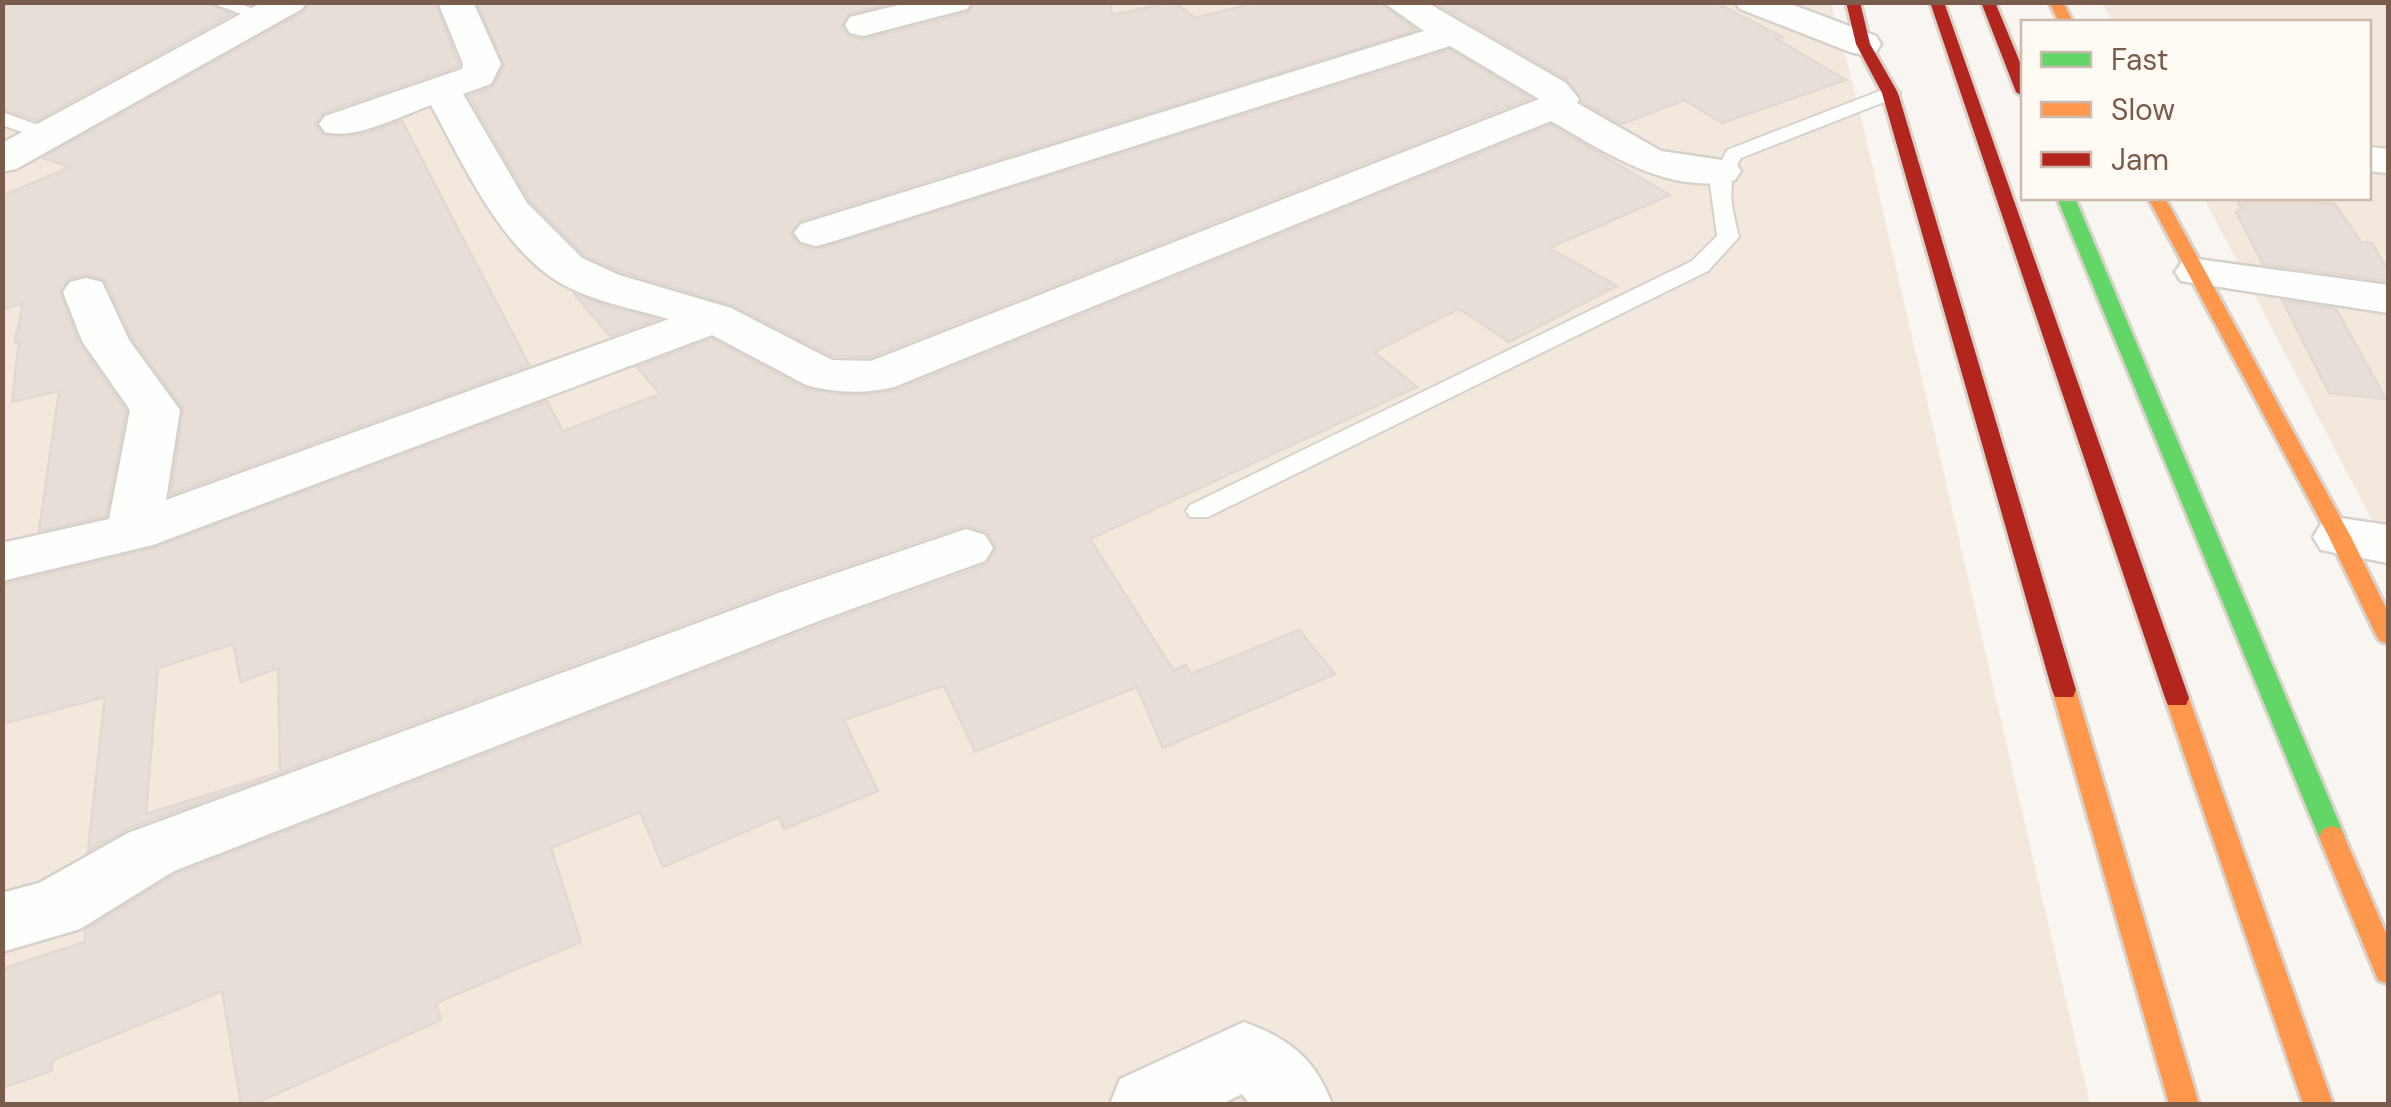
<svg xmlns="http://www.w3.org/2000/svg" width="2391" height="1107" font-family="'DM Sans',sans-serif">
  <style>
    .residential { fill: #f2e8de }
    .building { fill: #e6ded7; stroke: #e2d8d2; stroke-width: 2.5; fill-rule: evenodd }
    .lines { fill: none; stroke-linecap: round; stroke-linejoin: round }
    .lane-casing { stroke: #d7d1cb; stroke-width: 4 }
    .street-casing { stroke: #d7d1cb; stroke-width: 5 }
    .fast-casing { stroke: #d9d2cb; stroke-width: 6 }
    .slow-casing { stroke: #d9d2cb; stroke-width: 6 }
    .jam-casing { stroke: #d9d2cb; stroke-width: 6 }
    .lane { fill: #fefefd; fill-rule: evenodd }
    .street { fill: #fefefd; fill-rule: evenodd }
    .fast { fill: #63d668; fill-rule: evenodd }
    .slow { fill: #ff974d; fill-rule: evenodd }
    .jam { fill: #b3261e; fill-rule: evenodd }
  </style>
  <rect width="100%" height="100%" fill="#f9f5f0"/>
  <!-- residential -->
  <g class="residential">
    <path d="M2,3H1831L1859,108L2090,1104H3Z"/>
    <path d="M2102,3H2388V551L2204,198H2368V22H2113Z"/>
  </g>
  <!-- building -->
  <g class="building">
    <path d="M2,2H206L232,14L36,120L2,109Z"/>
    <path d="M310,2H435L459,66L324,112L315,124L322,134L338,137L365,134L402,121L529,365L171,494L183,408L132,338L105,280L87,274L69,278L60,293L78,342L126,411L106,516L39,531L59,391L12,402L19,341L15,342L23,303L2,310V196L70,167L42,158L304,12Z"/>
    <path d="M477,2H893L847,15L842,27L849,37L862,40L968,13L976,2H1110L1112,15L1174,2L1195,18L1259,2H1379L1416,30L800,220L791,235L800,246L815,250L1450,50L1530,98L870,357L833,356L733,305L620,271L584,255L530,201L469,96L492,88L504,66Z"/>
    <path d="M1434,2H1714L1783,37L1777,39L1846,80L1722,123L1684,100L1622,124L1582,102L1568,80Z"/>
    <path d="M1551,125L1670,195L1549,248L1617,286L1509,342L1459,309L1374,352L1417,387L1090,539L1173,670L1186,665L1191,674L1299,630L1335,674L1163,748L1137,687L975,752L944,686L927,691L844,720L878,791L784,829L779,817L663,867L640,812L551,848L581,942L436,1003L441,1020L254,1104H241L222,991L53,1060L51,1071L2,1088V969L85,942V930L176,874L825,623L986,565L996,546L986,531L965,525L783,587L127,829L88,851L105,697L2,724V585L154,548L547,401L563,431L660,394L637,367L712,339L805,389L850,395L895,391ZM233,644L241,682L278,668L280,772L146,814L158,668Z"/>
    <path d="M2236,198H2317L2321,203L2335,204L2361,242L2372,243L2388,270V281L2263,264L2236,212L2242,209Z"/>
    <path d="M573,293L607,306L657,319L610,336Z"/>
    <path d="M2282,300L2336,309L2386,399L2329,393Z"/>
  </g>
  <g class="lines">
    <!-- lane casing -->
    <g class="lane-casing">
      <g id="lane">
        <path d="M209,2H236L272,17L263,22Z"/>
        <path d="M1890,87L1900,93L1897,97L1741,158C1725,184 1732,209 1739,237L1708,271L1208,517H1190L1186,511L1190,505L1692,261L1717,236L1710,184L1727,150Z"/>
        <path d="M2,112L55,131L58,135L48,141L2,125Z"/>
      </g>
    </g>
    <!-- street casing -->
    <g class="street-casing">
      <g id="street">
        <path d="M263,2H307L302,9L16,169L2,172V143Z"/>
        <path d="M438,2H473L501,64L491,84L463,94L527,203L582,258L619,275L731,308L832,360L871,361L1539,99L1450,46L831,242L816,246L801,242L794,233L801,224L1424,31L1383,2H1426L1566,83L1579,99L1577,103L1661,151L1735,162L1741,171L1735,180C1669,196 1605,152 1551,121L894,387C866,394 834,393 806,385L712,335L153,545L2,581V543L109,519L130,410L82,341L63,292L70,282L86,278L102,282L129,340L180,410L166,500L669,319C631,308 584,300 551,277C497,239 462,162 431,105C400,116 357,140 325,132L319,124L325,116L462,69L463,64Z"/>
        <path d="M911,2H972L967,9L863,36L850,33L845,25L850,17Z"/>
        <path d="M1735,2H1785L1876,36L1881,44L1876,52L1863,55L1850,52L1740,9Z"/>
        <path d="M2368,147L2388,149V173L2368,171Z"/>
        <path d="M2197,259L2388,285V313L2181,281L2175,272L2181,263Z"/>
        <path d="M2340,518L2388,525V563L2321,550L2313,537L2321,524Z"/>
        <path d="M966,529L985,535L993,548L985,561L824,619L174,871L80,929L2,952V893L39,883L128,833L784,591Z"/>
        <path d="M1244,1022C1289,1039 1315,1058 1332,1104H1249L1242,1094L1222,1104H1110L1120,1079Z"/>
      </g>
    </g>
    <!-- fast casing -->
    <g class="fast-casing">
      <path id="fast" d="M2057,198H2075L2345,837L2341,845L2332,848L2323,845L2319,837Z"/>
    </g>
    <!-- slow casing -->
    <g class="slow-casing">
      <g id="slow">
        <path d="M2049,2H2063L2073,22H2059Z"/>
        <path d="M2148,198H2165L2351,537L2388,612V644L2380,641L2376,635L2329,537Z"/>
        <path d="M2064,681L2073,683L2076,690L2199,1104H2169L2052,690L2055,683Z"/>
        <path d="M2177,689L2186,691L2189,698L2333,1104H2303L2165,698L2168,691Z"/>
        <path d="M2332,826L2341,829L2388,938V984L2378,980L2319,837L2323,829Z"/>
      </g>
    </g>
    <!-- jam casing -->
    <g class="jam-casing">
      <g id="jam">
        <path d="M1846,2H1860L1870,44L1898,93L2076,690L2073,697H2055L2052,690L1882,93L1856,44Z"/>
        <path d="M1930,2H1944L2189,698L2186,705H2168L2165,698Z"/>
        <path d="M1981,2H1995L2024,72V97L2016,92Z"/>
      </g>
    </g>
    <!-- lane -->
    <use href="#lane" class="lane"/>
    <!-- street -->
    <use href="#street" class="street"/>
    <!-- fast -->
    <use href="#fast" class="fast"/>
    <!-- slow -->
    <use href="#slow" class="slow"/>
    <!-- jam -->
    <use href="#jam" class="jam"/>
  </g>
  <!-- border -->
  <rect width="2391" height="1107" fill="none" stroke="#7a5c4d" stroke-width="10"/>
  <!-- legend -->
  <rect x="2021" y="20" width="350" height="180" fill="#fffaf3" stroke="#cabbb1" stroke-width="2.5"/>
  <rect x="2041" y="52" width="50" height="15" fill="#63d668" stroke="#cabbb1" stroke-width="2.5"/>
  <text x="2111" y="70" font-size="30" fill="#7a5c4d">Fast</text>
  <rect x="2041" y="102" width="50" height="15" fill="#ff974d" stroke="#cabbb1" stroke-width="2.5"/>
  <text x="2111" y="120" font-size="30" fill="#7a5c4d">Slow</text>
  <rect x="2041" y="152" width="50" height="15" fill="#b3261e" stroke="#cabbb1" stroke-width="2.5"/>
  <text x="2111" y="170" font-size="30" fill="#7a5c4d">Jam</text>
</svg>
